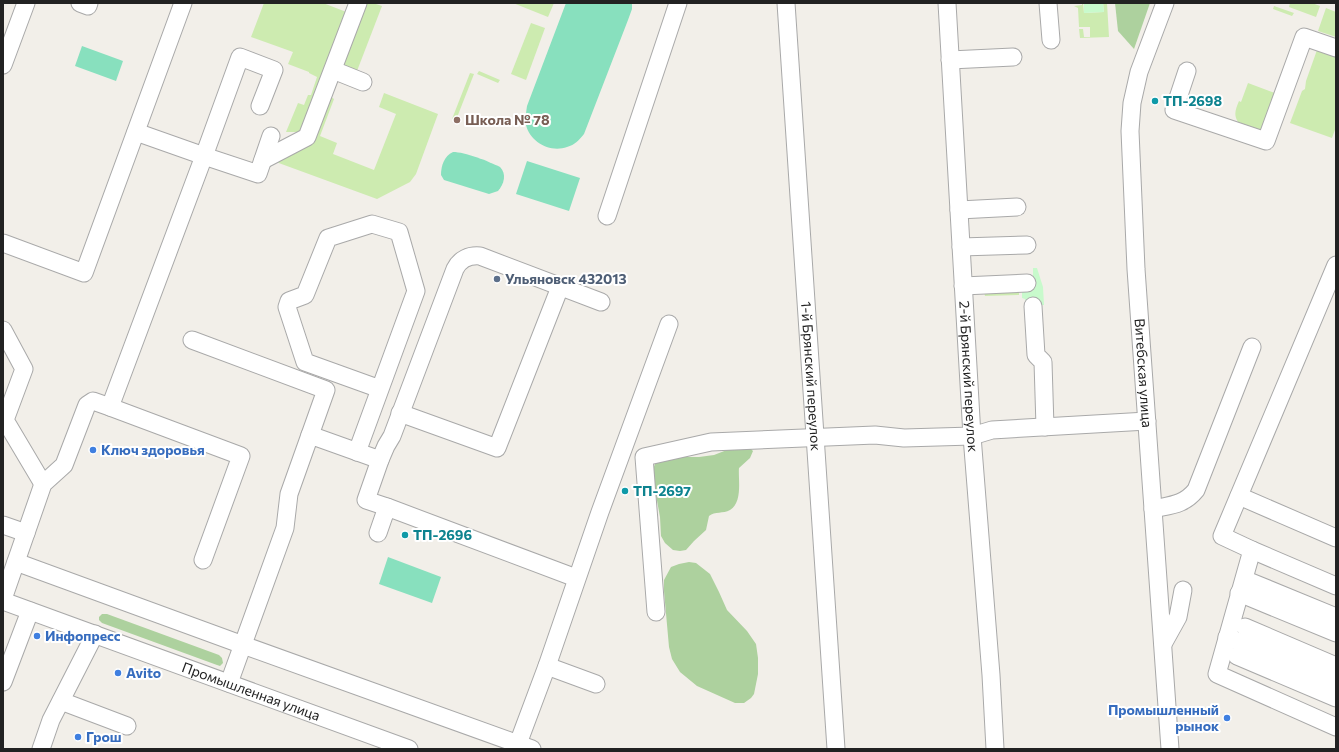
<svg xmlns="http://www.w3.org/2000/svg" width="1339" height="752" font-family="Commissioner,sans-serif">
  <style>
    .grass { fill: #cdebb0 }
    .forest { fill: #add19e }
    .park { fill: #c8facc }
    .pitch { fill: #88e0be }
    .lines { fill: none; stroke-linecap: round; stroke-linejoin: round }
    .minor-casing { stroke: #a9a9a9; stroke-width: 19 }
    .minor { stroke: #fff; stroke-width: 17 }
    .culture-dot { fill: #0f9aa8; stroke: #fff; stroke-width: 1.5 }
    .education-dot { fill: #8d6e63; stroke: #fff; stroke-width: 1.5 }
    .service-dot { fill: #5c6f8a; stroke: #fff; stroke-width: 1.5 }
    .shop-dot { fill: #3f7fe0; stroke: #fff; stroke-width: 1.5 }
    .labels { text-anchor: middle; stroke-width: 4; stroke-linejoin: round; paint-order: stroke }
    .culture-label { font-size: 14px; font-weight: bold; fill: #0d838f; stroke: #fff; text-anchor: start }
    .education-label { font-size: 14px; font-weight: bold; fill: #785e54; stroke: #fff; text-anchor: start }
    .service-label { font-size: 14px; font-weight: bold; fill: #4e5e75; stroke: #fff; text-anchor: start }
    .street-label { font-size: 14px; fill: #222; stroke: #fff }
    .shop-label { font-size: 14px; font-weight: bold; fill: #366cbe; stroke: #fff; text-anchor: start }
  </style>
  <rect width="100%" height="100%" fill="#f2efe9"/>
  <!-- grass -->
  <g class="grass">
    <path d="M264,3H323L349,13L304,132H286L298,103L304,105L308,95H311L317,77L309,73V72L288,64L293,52L251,37Z"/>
    <path d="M362,3H373L382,6L357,71L344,66L341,58Z"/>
    <path d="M513,3H554L548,17Z"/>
    <path d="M1082,3H1083L1084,13L1104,12L1103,3H1107L1109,37L1080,38L1079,29H1083L1084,37H1090V27H1079L1078,8L1074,6L1082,5Z"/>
    <path d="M1290,3H1312L1320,6L1316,17L1289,7Z"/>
    <path d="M1274,6L1294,13L1292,16L1273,9Z"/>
    <path d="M1326,8L1336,12V37L1318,31Z"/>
    <path d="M531,23L545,28L526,80L511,74Z"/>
    <path d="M1317,50L1336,53V127L1332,138L1290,123L1302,91L1305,89L1306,81Z"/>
    <path d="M479,71L500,80L498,83L477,74Z"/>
    <path d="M470,73L474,74L456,120L452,119Z"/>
    <path d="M1248,83L1275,93L1264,130H1260L1238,122C1233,115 1236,108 1239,101L1241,102Z"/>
    <path d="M384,93L438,114L416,174L410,182L377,199L276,162L331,97L334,99L320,136L337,143L333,154L374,170L396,114L379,107Z"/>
    <path d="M984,292H1019V295L985,296Z"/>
  </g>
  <!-- forest -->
  <g class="forest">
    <path d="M1115,3H1150L1134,49L1118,31Z"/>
    <path d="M732,448H750L753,451L750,458L739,468C738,479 743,502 730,510C723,514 715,511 709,516L706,530L694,541L686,550L680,551L673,550L665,543L661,536L660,517L654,484L653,469L655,464L660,460L675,457H699L714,455Z"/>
    <path d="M689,562L696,563L710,574L719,592L727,610L747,631L756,644L758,658V674L754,694L751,698L744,703H735L697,686L680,672L672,659L669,647L664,591V580L671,567L679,564Z"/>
    <path d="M102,614H107L219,655L222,658L223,663L220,666L217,665L102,623L99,620V617Z"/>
  </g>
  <!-- park -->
  <g class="park">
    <path d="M1084,3H1103L1104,12L1084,13Z"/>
    <path d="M1033,268H1037L1043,287L1044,305L1028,306L1025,299L1022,298V292L1033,290Z"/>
  </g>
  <!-- pitch -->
  <g class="pitch">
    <path d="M566,3H632V9L628,20L584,134C579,140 575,145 567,147C550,153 530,142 526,125C525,118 526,113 527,106Z"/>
    <path d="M82,46L123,61L116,81L75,66Z"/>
    <path d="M453,152C465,152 488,161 500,167C507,174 504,184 498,191L489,194L444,180L441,175C441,166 444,156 453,152Z"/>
    <path d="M527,161L580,178L569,211L516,194Z"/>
    <path d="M388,557L441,577L432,603L379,584Z"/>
  </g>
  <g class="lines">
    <!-- minor casing -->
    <g class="minor-casing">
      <g id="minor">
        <path d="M80,3L88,6L89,3"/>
        <path id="s1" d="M786,3L836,749"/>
        <path id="s2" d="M947,3L972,436L991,675L995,749"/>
        <path d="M1048,3L1051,40"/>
        <path id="s3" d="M1165,3L1139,72L1132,103L1130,131L1136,269L1170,749"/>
        <path d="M950,60L1013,57"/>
        <path d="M3,65L26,3"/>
        <path d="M333,70L363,82"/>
        <path d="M1187,71L1174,110L1266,141L1304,37L1336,48"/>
        <path d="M260,106L274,70L240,57L204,156L258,174L271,136"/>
        <path d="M263,160L307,137L358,3"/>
        <path d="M959,210L1017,207"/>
        <path d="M607,216L678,3"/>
        <path d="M3,243L84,273L183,3"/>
        <path d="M961,247L1027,245"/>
        <path d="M1336,265L1222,536L1252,550L1217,674L1336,727"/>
        <path d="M963,286L1027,283"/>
        <path d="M1033,306L1036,355L1043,362L1045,427"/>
        <path d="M3,330L24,369L5,420L43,484"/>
        <path d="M192,340L326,390L310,435"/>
        <path d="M110,407L241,456L203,560"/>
        <path d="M400,413L497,448L560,287"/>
        <path d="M357,452L416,291L399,232L372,224L328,238L305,295L289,301L287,307L305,362L380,389"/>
        <path d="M380,460L366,500L387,507"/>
        <path d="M1239,496L1336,538"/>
        <path d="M1153,509C1171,505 1184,505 1196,490L1252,347"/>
        <path d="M3,525L26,533"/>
        <path d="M378,533L387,507L576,578"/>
        <path d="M1252,550L1336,586"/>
        <path d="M16,562L243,645L532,749"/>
        <path d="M1251,582L1336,617"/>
        <path d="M1239,593L1336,633"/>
        <path d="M3,599L43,484L64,465L87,405L93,401L110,407L204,156L136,132"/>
        <path id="s4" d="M3,601L409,749"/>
        <path d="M656,612L644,457L711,442L875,435L904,438L972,436L992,430L1147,421"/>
        <path d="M1245,627L1336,666"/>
        <path d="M1227,637L1336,681"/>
        <path d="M1163,644L1178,617L1183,590"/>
        <path d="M1237,656L1336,698"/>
        <path d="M547,666L596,684"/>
        <path d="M3,682L30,611"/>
        <path d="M229,683L285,528L289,494L310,435L380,460L386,446L392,436L455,269C460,259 469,255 480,256L601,302"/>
        <path d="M61,701L127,726"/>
        <path d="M41,749L51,720L95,634"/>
        <path d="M516,749L547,666L600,512L669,324"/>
      </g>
    </g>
    <!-- minor -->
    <use href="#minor" class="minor"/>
  </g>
  <!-- markers -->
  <g class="culture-dot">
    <circle cx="1155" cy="101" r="4"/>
    <circle cx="625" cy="491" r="4"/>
    <circle cx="405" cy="535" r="4"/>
  </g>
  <circle class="education-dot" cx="457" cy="120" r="4"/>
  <circle class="service-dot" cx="497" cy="279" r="4"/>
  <g class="shop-dot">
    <circle cx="93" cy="450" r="4"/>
    <circle cx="37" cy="636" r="4"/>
    <circle cx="118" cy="673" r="4"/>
    <circle cx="1227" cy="718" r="4"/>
    <circle cx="78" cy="737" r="4"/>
  </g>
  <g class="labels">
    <!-- culture labels -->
    <g class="culture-label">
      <text x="1163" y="106">ТП-2698</text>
      <text x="633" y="496">ТП-2697</text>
      <text x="413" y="540">ТП-2696</text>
    </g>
    <!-- education labels -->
    <g class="education-label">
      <text x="465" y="125">Школа № 78</text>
    </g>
    <!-- service labels -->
    <g class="service-label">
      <text x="505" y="284">Ульяновск 432013</text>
    </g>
    <!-- street labels -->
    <g class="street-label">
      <text dy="5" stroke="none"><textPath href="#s3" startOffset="376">Витебская улица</textPath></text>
      <text dy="5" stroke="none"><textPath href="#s1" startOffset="374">1-й Брянский переулок</textPath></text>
      <text dy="5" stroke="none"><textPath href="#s2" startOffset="374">2-й Брянский переулок</textPath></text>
      <text dy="5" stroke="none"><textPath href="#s4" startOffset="264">Промышленная улица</textPath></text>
    </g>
    <!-- shop labels -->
    <g class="shop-label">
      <text x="101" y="455">Ключ здоровья</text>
      <text x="45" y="641">Инфопресc</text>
      <text x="126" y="678">Avito</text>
      <text x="1219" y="715" text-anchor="end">Промышленный<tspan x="1219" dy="16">рынок</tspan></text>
      <text x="86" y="742">Грош</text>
    </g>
  </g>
  <!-- border -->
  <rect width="1339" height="752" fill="none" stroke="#222222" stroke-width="8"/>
</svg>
